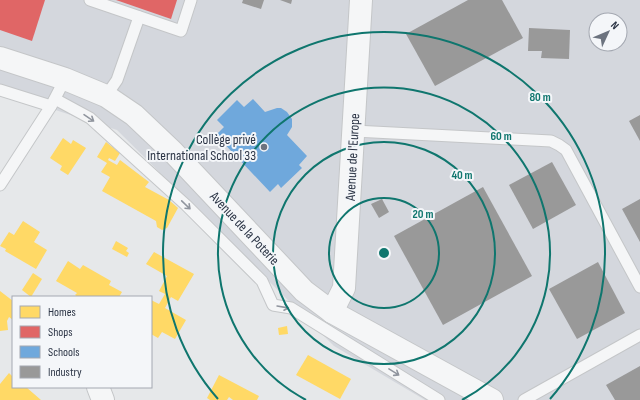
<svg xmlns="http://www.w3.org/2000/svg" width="640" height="400" font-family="'Sofia Sans Condensed',sans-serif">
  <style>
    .built { fill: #d4d7dd; fill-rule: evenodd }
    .homes { fill: #ffd966 }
    .shops { fill: #e06666 }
    .schools { fill: #6fa8dc }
    .industry { fill: #999 }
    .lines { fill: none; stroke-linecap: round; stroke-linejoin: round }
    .service-casing { stroke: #c4c6c8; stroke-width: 13 }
    .minor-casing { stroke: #c4c6c8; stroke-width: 24 }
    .service { stroke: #f5f6f7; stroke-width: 11 }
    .minor { stroke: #f5f6f7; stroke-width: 22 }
    .oneway { stroke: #90959e }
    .ring { fill: none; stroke: #0f766e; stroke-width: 2 }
    .poi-dot { fill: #6c737f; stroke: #f4f6f9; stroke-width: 1.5 }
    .labels { text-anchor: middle; stroke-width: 4; stroke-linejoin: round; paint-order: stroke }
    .poi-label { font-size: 14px; fill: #2b3445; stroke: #f4f6f9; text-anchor: end }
    .street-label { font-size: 14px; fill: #2b3445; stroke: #f4f6f9 }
    .centre { fill: #0f766e; stroke: #f4f6f9; stroke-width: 2 }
    .ring-label { font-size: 12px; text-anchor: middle; font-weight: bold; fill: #0f766e; stroke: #f4f6f9; stroke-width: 4; stroke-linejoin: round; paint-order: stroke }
  </style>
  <rect width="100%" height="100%" fill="#e6e8ea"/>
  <!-- built -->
  <path class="built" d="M0,0H640V400H425L334,346L117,130L0,92ZM596,20H620V44H596Z"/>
  <!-- homes -->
  <g class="homes">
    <path d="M63,138L71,144L73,140L86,148L68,175L60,170L62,166L50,158Z"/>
    <path d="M106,142L120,153L115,161L109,158L108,160L117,165L120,160L149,182L145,187L169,200L178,208L167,228L162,230L157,227L156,221L102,191L110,177L101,172L107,163L97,157Z"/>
    <path d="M23,221L40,232L34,242L47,250L36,269L5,251L6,249L0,246L9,232L14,235Z"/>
    <path d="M116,241L128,248L126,251L129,253L127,257L112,249Z"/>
    <path d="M154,252L194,274L178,301L171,297L165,308L186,320L175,339L162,332L158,338L151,334L152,326L151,300L159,304L165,294L159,291L167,276L146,264Z"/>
    <path d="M68,261L80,269L83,265L111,281L109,285L122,292L119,297H78L75,295L77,293L56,281Z"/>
    <path d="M33,273L42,279L31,297L22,290Z"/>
    <path d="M0,291L13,301V320L9,317L7,321L8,330L0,331Z"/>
    <path d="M287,326L288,334L279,335L278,328Z"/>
    <path d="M308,355L351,379L340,399L296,375Z"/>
    <path d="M9,373L13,377V387H26L41,400H0V384Z"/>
    <path d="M219,375L259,396L257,400H233L229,397L227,400H210L207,398Z"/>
  </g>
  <!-- shops -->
  <g class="shops">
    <path d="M0,0H45L32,41L0,30Z"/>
    <path d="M116,0H177L171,19Z"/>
  </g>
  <!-- schools -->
  <path class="schools" d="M253,99L265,112L277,108H281L287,112L292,119V127L287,135L307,156L299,165L302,168L281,188L278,184L270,192L216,135L224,127L217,120L237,100L244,107Z"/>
  <!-- industry -->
  <g class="industry">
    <path d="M243,0H264L261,9L242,3Z"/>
    <path d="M280,0H292L291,4Z"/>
    <path d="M468,0H502L523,38L435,86L406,34Z"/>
    <path d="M529,28L570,30L569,59L541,58L542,51H528Z"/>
    <path d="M640,115V141L629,121Z"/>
    <path d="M552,162L576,205L533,229L509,185Z"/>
    <path d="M483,187L532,276L443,325L394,236Z"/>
    <path d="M382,199L389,212L379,218L371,204Z"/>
    <path d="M640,199V242L622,209Z"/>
    <path d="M598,262L625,313L577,339L549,289Z"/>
    <path d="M640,366V400H615L606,385Z"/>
  </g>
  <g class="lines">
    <!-- service casing -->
    <g class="service-casing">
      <g id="service">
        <path d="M90,0L181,31L191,0"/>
        <path d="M0,90L51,106L65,79"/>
        <path d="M106,96L117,80L139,17"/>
        <path d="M55,99L90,118L186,205L262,281L273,305L291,308L439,400"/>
        <path d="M354,131L551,141L559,145L566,150L640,287"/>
        <path d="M0,185L51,106"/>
        <path d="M524,400L640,335"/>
      </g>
    </g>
    <!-- minor casing -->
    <g class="minor-casing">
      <g id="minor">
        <path d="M0,58L65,79L106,96L134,115L173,152L304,291L332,312L492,400"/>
        <path d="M332,312L344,288L361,0"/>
        <path d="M98,387L103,400"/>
      </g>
    </g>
    <!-- service -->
    <use href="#service" class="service"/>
    <!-- minor -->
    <use href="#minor" class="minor"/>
  </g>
  <!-- one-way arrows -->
  <defs><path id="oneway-shaft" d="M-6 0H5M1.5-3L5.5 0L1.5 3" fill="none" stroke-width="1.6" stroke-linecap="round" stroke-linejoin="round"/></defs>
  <g class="oneway">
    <use href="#oneway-shaft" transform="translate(89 118) rotate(34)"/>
    <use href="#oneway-shaft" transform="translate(186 205) rotate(44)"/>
    <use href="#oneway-shaft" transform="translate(283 307) rotate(10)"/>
    <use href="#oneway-shaft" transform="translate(394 372) rotate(32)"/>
  </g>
  <!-- distance rings -->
  <g class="ring">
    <circle cx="384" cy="253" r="55"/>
    <circle cx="384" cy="253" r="111"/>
    <path d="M306 400A166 166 0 1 1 462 400"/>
    <path d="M218 399A221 221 0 1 1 550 399"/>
  </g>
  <!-- markers -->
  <circle class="poi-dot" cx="264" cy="147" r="4"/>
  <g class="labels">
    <!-- poi labels -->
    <g class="poi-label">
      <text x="256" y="144">Collège privé<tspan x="256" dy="16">International School 33</tspan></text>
    </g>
    <!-- street labels -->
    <g class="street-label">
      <text transform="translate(352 157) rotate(-87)" y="5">Avenue de l'Europe</text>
      <text transform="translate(245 228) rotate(47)" y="5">Avenue de la Poterie</text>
    </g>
  </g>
  <circle cx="384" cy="253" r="6" class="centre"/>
  <g class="ring-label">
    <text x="540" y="101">80 m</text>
    <text x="501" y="140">60 m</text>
    <text x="462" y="179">40 m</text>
    <text x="423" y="218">20 m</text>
  </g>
  <!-- legend -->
  <rect x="12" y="296" width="140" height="92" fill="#f4f6f9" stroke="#a4a8b1"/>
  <rect x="20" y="306" width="20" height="12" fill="#ffd966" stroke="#a4a8b1"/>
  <text x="48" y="316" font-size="12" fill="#2b3445">Homes</text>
  <rect x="20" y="326" width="20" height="12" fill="#e06666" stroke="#a4a8b1"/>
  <text x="48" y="336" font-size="12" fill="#2b3445">Shops</text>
  <rect x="20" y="346" width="20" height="12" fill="#6fa8dc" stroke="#a4a8b1"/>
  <text x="48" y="356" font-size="12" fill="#2b3445">Schools</text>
  <rect x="20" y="366" width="20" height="12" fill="#999999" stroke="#a4a8b1"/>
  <text x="48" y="376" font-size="12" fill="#2b3445">Industry</text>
  <!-- north arrow -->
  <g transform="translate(608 32) rotate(46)"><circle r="19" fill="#f4f6f9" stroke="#a4a8b1"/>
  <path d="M0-3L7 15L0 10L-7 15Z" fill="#6c737f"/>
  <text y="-6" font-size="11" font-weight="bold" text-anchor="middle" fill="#2b3445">N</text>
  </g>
</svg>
